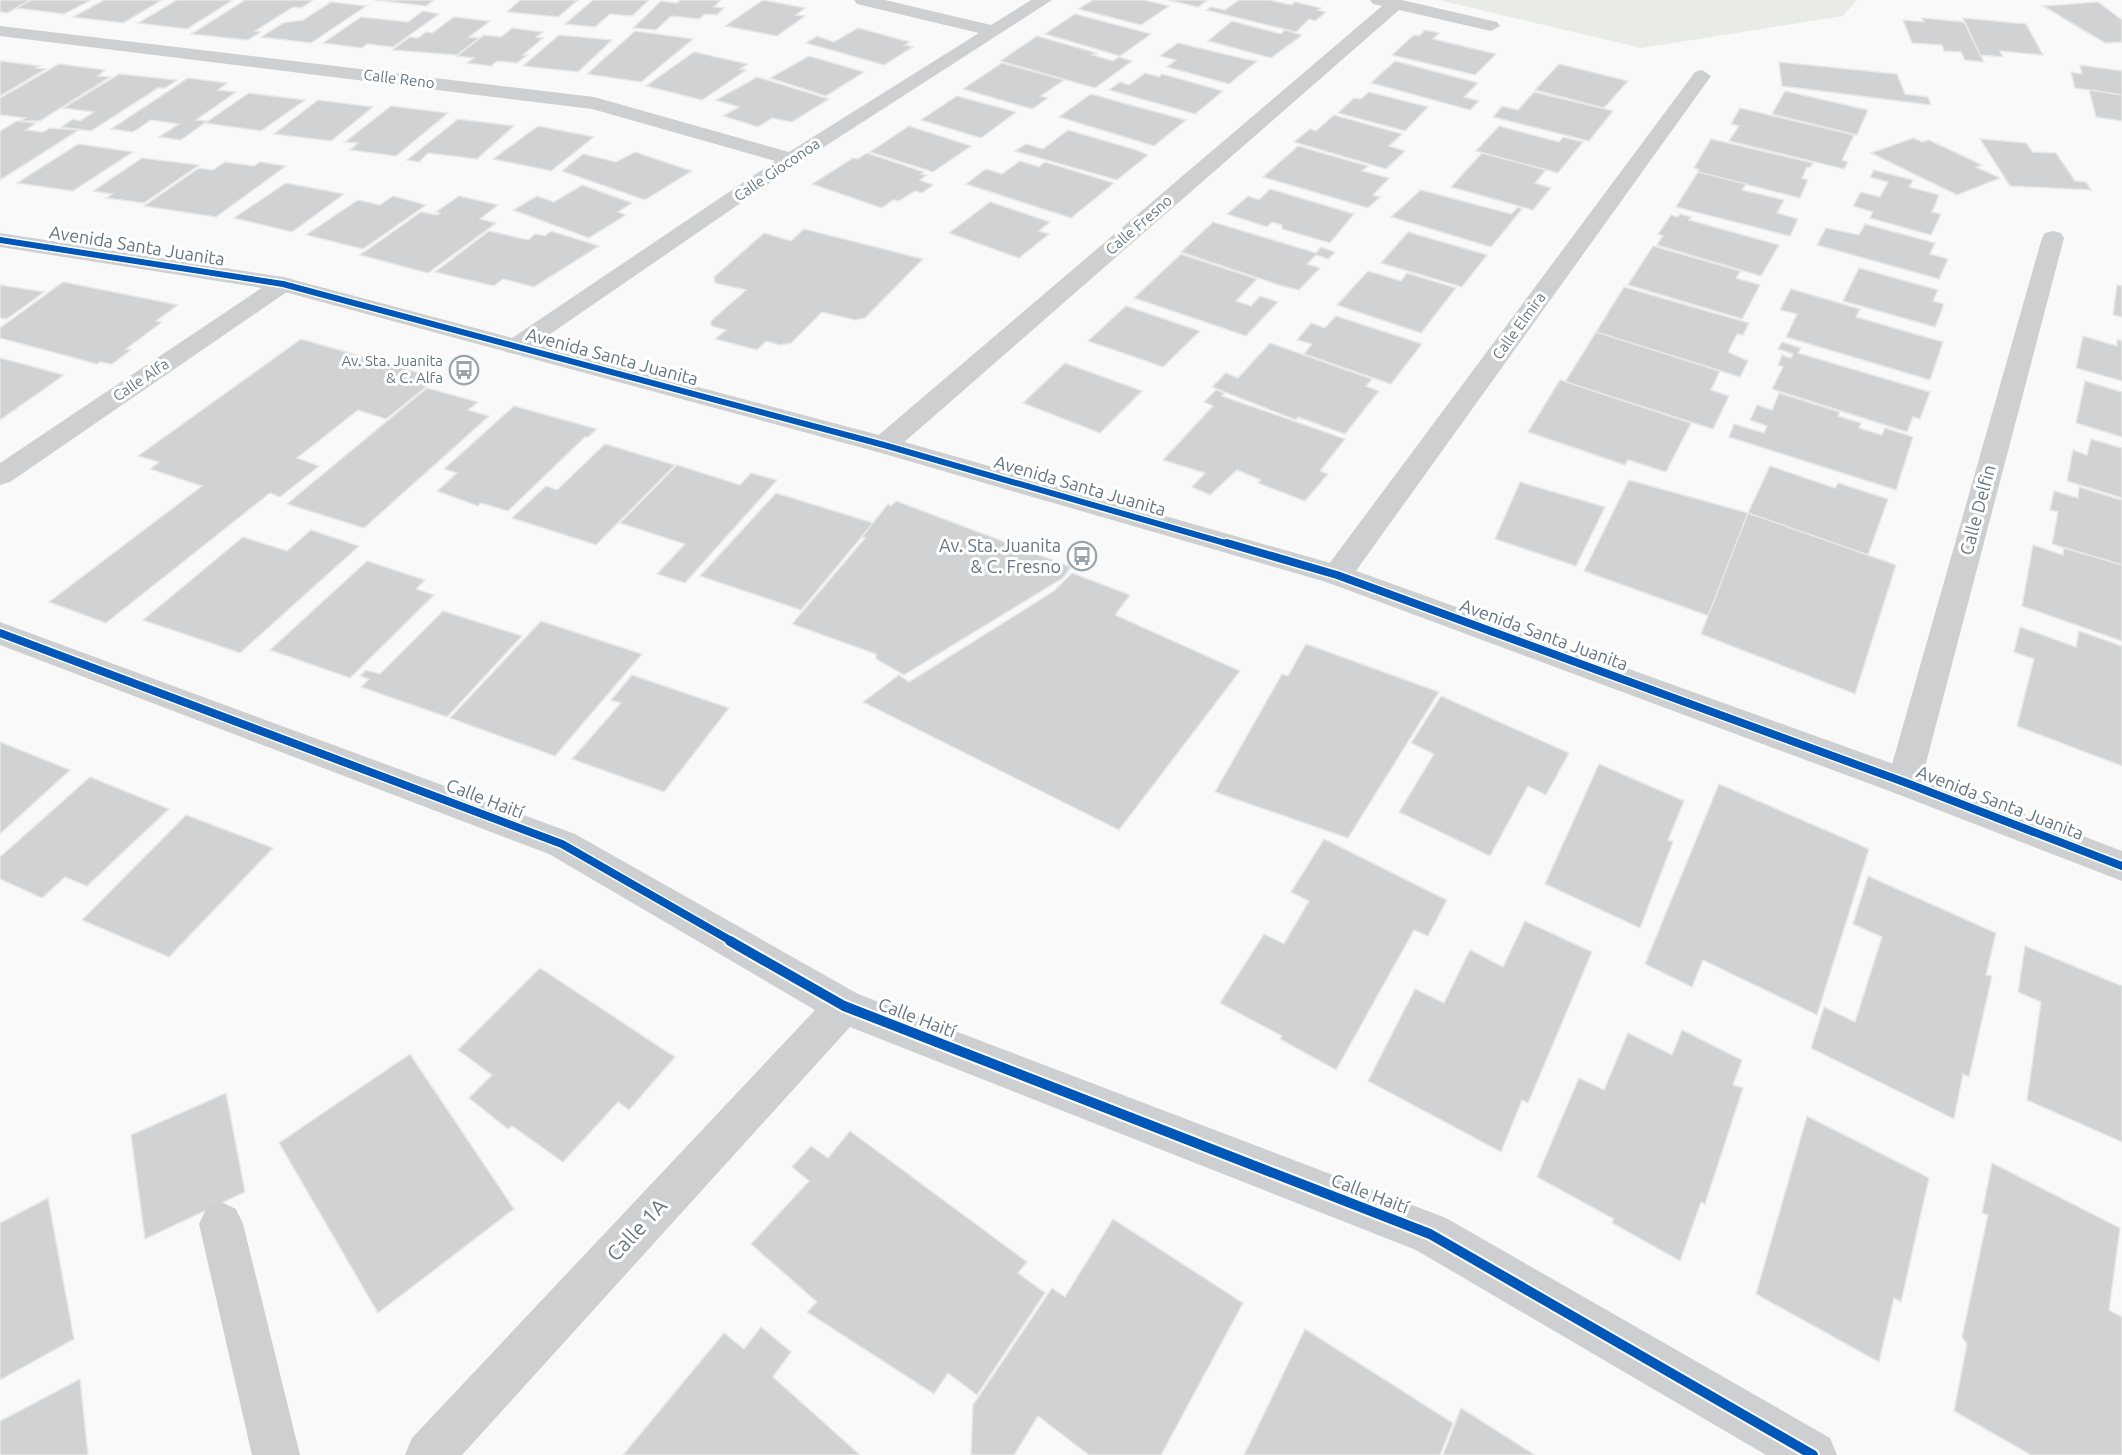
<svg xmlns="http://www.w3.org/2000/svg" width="2122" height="1455" font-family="Ubuntu,sans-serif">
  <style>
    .green { fill: #e8ebe6 }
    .building { fill: #d0d2d3; stroke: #e8e8e8; stroke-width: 1.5 }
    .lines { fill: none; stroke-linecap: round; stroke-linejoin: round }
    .minor { fill: #cecfd0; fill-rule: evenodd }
    .tertiary { fill: #cecfd0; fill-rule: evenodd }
    .cycleway-far2-casing { stroke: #fff; stroke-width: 9 }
    .cycleway-far1-casing { stroke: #fff; stroke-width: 11 }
    .cycleway-casing { stroke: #fff; stroke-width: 14 }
    .cycleway-far2 { stroke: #0057b8; stroke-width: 6 }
    .cycleway-far1 { stroke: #0057b8; stroke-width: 8 }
    .cycleway { stroke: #0057b8; stroke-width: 10 }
    .labels { text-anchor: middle; stroke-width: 6; stroke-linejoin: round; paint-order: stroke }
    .far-street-label { font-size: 15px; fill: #657683; stroke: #fff }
    .far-poi-label { font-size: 15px; fill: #657683; stroke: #fff; text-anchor: end }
    .street-label { font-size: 18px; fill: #657683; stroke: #fff }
    .poi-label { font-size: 18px; fill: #657683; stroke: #fff; text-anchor: end }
    .near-street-label { font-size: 21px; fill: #657683; stroke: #fff }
  </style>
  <rect width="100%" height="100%" fill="#f9f9f9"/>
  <!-- green -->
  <path class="green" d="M1439,0H1857L1843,16L1641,48Z"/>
  <!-- building -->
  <g class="building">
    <path d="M0,0H31L7,13L0,12Z"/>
    <path d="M31,0H91L64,14L16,8Z"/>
    <path d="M104,0H162L123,23L73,17Z"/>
    <path d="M177,0H233L187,29L138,23Z"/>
    <path d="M245,0H313L301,8L293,7L255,31L261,32L248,40L191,34Z"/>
    <path d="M374,0H434L426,6Z"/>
    <path d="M520,0H578L558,17L507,12Z"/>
    <path d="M593,0H649L632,16L610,14L595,27L565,24Z"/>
    <path d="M680,0H721L714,7L724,8L717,15L705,14L699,19L671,16L656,30L633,28L661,1L677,3Z"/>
    <path d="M763,0L805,8L796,15L805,16L777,36L725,26Z"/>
    <path d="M1093,0H1144L1169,6L1141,25L1078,9Z"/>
    <path d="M1168,0H1208L1198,7Z"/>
    <path d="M1239,0H1269L1291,5L1295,2L1321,8L1318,10L1326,12L1315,21L1309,19L1296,32L1206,10L1211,7L1225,10Z"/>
    <path d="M331,2L366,6L311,43L261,37L283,23L303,20Z"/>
    <path d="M2098,2L2122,20V42L2105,43L2043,6Z"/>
    <path d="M423,11L439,14L393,47L367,44L362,48L323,43L361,17L408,22Z"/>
    <path d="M1075,14L1151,34L1120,56L1045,34Z"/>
    <path d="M454,17L490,21L469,37L479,38L457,55L392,50L410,37L418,38L426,32L432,33Z"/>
    <path d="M1922,18L1964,22L1984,62L1965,60L1961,52L1944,51L1942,45L1912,43L1903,20L1924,22Z"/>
    <path d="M1963,18L2026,24L2043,55L2000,51L2003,57L1980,55Z"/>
    <path d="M1232,21L1281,34L1285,30L1302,35L1271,58L1208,41Z"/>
    <path d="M512,28L543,32L536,37L543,38L523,55H527L517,63L497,61L491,66L467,63L474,58L457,56L484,35L501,37Z"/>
    <path d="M858,28L910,42L905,45L913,47L884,65L806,43L817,36L834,42Z"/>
    <path d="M1425,30L1439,33L1433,39L1496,54L1475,75L1392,55L1414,35L1419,36Z"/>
    <path d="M635,31L693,39L641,82L587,74Z"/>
    <path d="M559,35L612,40L578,72L523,66Z"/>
    <path d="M1037,36L1097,53L1092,55L1113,61L1119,57L1132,61L1095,88L1000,61Z"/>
    <path d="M1178,43L1245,59L1257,61L1229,84L1167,67L1176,60L1160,56Z"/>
    <path d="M694,52L748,64L740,69L746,70L702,100L646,86Z"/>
    <path d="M809,56L864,72L826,96L770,78Z"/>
    <path d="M0,61L40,66L36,68L46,69L0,96Z"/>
    <path d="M1395,61L1478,83L1464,97L1479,101L1470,110L1371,83Z"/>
    <path d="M1779,62L1897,74L1905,94L1928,97L1931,105L1782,86Z"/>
    <path d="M1002,63L1064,80L1041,96L1048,98L1032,109L963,89Z"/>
    <path d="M59,64L105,70L98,76L110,77L40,121H20L25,118L0,115V98Z"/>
    <path d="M1559,64L1628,81L1604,108L1535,90Z"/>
    <path d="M2080,65L2122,71V95L2075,88L2071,72L2082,74Z"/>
    <path d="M1145,73L1159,77L1162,74L1223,91L1195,114L1109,90L1120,82L1129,85Z"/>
    <path d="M119,74L177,80L165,88H158L91,131L61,127L73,119L80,121L94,112L63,108Z"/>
    <path d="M757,77L829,99L792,122L772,118L758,127L723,116L739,107L716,100Z"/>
    <path d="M188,78L227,83L218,90L236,92L196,120L207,121L181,140L159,137L179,124L151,120L133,132L111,129Z"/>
    <path d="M2089,90L2122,95V121L2096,117Z"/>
    <path d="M1785,91L1868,110L1857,135L1772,114Z"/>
    <path d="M1369,92L1428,107L1405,131L1338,113L1354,98L1361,99Z"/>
    <path d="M1534,92L1605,109L1613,111L1589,141L1493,117L1502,106L1518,110Z"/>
    <path d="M249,93L305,100L261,131L205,123Z"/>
    <path d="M1091,94L1123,103L1186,120L1154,146L1059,117Z"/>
    <path d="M957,96L1016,112L981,138L921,120Z"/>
    <path d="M318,100L373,107L331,141L274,134Z"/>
    <path d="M391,106L448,113L396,156L350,150L358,143L345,142Z"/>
    <path d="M1740,108L1854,135L1842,160L1848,162L1844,169L1729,141L1739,126L1731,124Z"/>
    <path d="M1334,115L1402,134L1389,146L1405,151L1386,169L1294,142L1310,129L1316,131Z"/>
    <path d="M458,119L514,126L477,159L428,153L419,162L407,160Z"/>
    <path d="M17,121L36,123L26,130L43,132L50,128L79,130L0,180V131Z"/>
    <path d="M538,126L594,137L551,171L493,159Z"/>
    <path d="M909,126L971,146L933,172L870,152Z"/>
    <path d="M1499,126L1559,142L1563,137L1583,142L1558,173L1476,151Z"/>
    <path d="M1068,130L1136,150L1148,155L1117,180L1015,151L1026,144L1043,149Z"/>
    <path d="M1913,138L1922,142L1929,140L1982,165L1976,167L2000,178L1957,195L1871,153Z"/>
    <path d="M1711,139L1813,163L1810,168L1807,167L1802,178L1808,180L1800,198L1698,172L1699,170L1694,168Z"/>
    <path d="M1980,139L2026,143L2033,152L2056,153L2075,181L2086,182L2091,190L2010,186Z"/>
    <path d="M78,144L133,152L73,191L17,183Z"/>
    <path d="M1298,146L1368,166L1362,171L1389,178L1373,195L1380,197L1368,208L1263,177Z"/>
    <path d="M635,152L692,171L645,200L562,171L583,154L616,162Z"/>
    <path d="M867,153L924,172L921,174L927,175L920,180L933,185L922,193L915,191L899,201L893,200L882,208L812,184L853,158L858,159Z"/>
    <path d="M1482,153L1546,170L1535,183L1551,188L1533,210L1451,187Z"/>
    <path d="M142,158L199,165L144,203L106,198L112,194L93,191Z"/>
    <path d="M1020,161L1039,167L1045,162L1114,183L1071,218L966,184L986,169L1002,174Z"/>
    <path d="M225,162L254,166L260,162L286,166L216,217L144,206L199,168L213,170Z"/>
    <path d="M1874,170L1913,180L1909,187L1939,195L1932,212L1941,214L1931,235L1870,218L1873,212L1853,206L1861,192L1880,197L1888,182L1870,177Z"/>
    <path d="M1698,172L1746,184L1742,190L1784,200L1777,213L1798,219L1790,236L1676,207Z"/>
    <path d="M286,183L344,194L292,232L234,218Z"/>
    <path d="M582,185L632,203L618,212L626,215L589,238L513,210L537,196L554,202Z"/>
    <path d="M1270,189L1354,214L1330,243L1282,229V225L1272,222L1267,227L1227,214L1248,196L1259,200Z"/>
    <path d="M1421,190L1511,214L1518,207L1522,209L1491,247L1391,217Z"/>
    <path d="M393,196L426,205L363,249L306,235L358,200L380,205Z"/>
    <path d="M459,196L498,205L480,219L496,223L428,273L360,255L421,212L437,215L440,213L436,212Z"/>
    <path d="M990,202L1050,222L1039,231L1049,234L1019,258L949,233Z"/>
    <path d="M1680,214L1691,217L1689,220L1779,245L1761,276L1657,245L1663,236L1658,234L1671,215L1678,217Z"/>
    <path d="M1213,222L1316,253L1321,247L1335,252L1328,259L1316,255L1307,264L1320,268L1299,290L1282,286L1181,252Z"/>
    <path d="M1865,224L1935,243L1930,254L1948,259L1939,279L1817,245L1826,228L1859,235Z"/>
    <path d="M804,229L923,259L865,318L855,320L822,312L791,343L780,345L766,341L757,350L715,339L726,330L711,326V321L746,290L715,283L714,277L764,233L791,241Z"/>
    <path d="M489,231L528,240L535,234L545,236L551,231L599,246L534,287L503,279L494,286L435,272Z"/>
    <path d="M1408,232L1487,255L1462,287L1381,263Z"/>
    <path d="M1653,246L1741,271L1736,278L1760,285L1742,319L1628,285Z"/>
    <path d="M1181,254L1257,279L1236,301L1251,306L1260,296L1278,302L1246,336L1134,298Z"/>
    <path d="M1859,268L1938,290L1933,301L1944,304L1935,327L1843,301Z"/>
    <path d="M1368,271L1401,281L1407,273L1456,288L1421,333L1337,305Z"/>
    <path d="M63,282L178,305L156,321L162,322L126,349L131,350L112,364L100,362L97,364L0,338V328Z"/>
    <path d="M0,285L44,292L7,319L0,318Z"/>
    <path d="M2117,285L2122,286V317L2113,315Z"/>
    <path d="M1624,287L1749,323L1743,335L1737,334L1728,352L1748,361L1740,377L1596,332Z"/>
    <path d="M1791,289L1860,309L1856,317L1943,342L1930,380L1786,337L1797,314L1780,310Z"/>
    <path d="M1126,306L1200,331L1163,367L1088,341Z"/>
    <path d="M1336,316L1422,344L1391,384L1304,354L1312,344L1297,340L1311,323L1325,328Z"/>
    <path d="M1596,332L1720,371L1711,390L1729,396L1713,429L1565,382Z"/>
    <path d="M2083,336L2117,346V339L2122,341V381L2076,368Z"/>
    <path d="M301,339L437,378L386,419L358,410L297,458L319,466L280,497L270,493L106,623L49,602L202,486L150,469L159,462L138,456Z"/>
    <path d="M1782,342L1801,348L1798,353L1930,392L1920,419L1913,417L1907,432L1772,389L1783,367L1778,365L1782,355L1791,358L1793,354L1778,349Z"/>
    <path d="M1270,343L1372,379L1366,386L1379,391L1345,434L1298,417L1296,420L1212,387L1226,373L1238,378Z"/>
    <path d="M0,358L64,375L0,420Z"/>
    <path d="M1065,363L1142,391L1100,433L1023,403Z"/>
    <path d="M1560,380L1691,423L1666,472L1628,460L1625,465L1528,432Z"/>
    <path d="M2085,381L2122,392V437L2076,423Z"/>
    <path d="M427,388L478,402L468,410L489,416L364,528L287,504Z"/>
    <path d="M1216,390L1224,393L1222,396L1345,439L1320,471L1328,474L1305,501L1258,483L1261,480L1237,470L1210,495L1192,487L1205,473L1163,460L1213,406L1204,402Z"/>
    <path d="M1779,393L1840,412L1838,416L1861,423L1859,428L1882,435L1885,428L1913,437L1896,490L1729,437L1734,424L1764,433L1767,426L1750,420L1757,405L1772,410Z"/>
    <path d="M514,406L597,429L588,437H585L508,511L481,503L478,506L437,491L457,473L444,469Z"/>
    <path d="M2091,439L2122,448V498L2067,481L2073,450L2087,455Z"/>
    <path d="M605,444L675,465L596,545L512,518L546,486L557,490Z"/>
    <path d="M677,465L740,485L751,473L777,480L685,583L657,574L685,544L620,523Z"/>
    <path d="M1770,466L1835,488L1838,483L1888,499L1868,555L1748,513Z"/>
    <path d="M1629,480L1748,513L1709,616L1584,571Z"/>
    <path d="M1520,482L1605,507L1576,566L1495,539Z"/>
    <path d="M2079,487L2122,500V565L2052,544L2058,512L2050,510L2054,491L2078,498Z"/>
    <path d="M776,493L873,523L801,610L700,576Z"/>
    <path d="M896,501L1071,567L1063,578L904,675L876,659V654L792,624L865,538L862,537L888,504L891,506Z"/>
    <path d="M1748,513L1896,565L1855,694L1701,634Z"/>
    <path d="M311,530L359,546L240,653L143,620L243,537L287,551Z"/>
    <path d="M2033,545L2063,555L2064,548L2122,565V641L2022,606Z"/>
    <path d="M367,561L425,580L416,589L434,595L350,678L270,650Z"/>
    <path d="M1072,573L1130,595L1115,615L1240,671L1119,830L863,702L899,675L909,682L1054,591Z"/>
    <path d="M443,611L522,636L447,717L361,687L369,679L360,676L366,670L380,674Z"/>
    <path d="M541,621L642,654L555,756L450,718Z"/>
    <path d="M2020,627L2076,647L2079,631L2122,646V766L2017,726L2034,659L2014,652Z"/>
    <path d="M1306,644L1439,692L1348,838L1215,792L1282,674L1288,676Z"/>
    <path d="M632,675L729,708L664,792L572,759L621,703L611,700Z"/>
    <path d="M1441,696L1569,753L1546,795L1528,786L1490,856L1399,812L1434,754L1411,743Z"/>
    <path d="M0,742L70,770L0,834Z"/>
    <path d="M1599,764L1684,801L1668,840L1673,842L1640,928L1545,884Z"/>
    <path d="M90,777L169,809L87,886L65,877L42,898L0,879V857Z"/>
    <path d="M1719,784L1869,849L1817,1015L1703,960L1692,987L1645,964Z"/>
    <path d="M186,815L273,848L169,957L82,920Z"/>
    <path d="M1324,839L1447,900L1428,936L1414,930L1336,1070L1280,1039L1282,1036L1220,1003L1264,934L1284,944L1309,901L1291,892Z"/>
    <path d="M1868,876L1996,933L1986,975L1992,976L1969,1077L1963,1074L1954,1119L1811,1048L1824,1007L1855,1022L1882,937L1853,924Z"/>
    <path d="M1525,921L1592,952L1528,1103L1522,1100L1501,1152L1368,1081L1415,989L1444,1003L1470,950L1503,967Z"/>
    <path d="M2025,946L2122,986V1142L2027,1100L2041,1002L2018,992Z"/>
    <path d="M540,968L675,1057L629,1110L618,1102L563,1162L512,1126L508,1129L469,1098L492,1075L458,1050Z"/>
    <path d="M1682,1030L1742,1060L1733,1085L1743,1088L1705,1204L1701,1202L1680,1261L1612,1223L1614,1219L1537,1177L1579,1078L1604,1090L1628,1033L1672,1055Z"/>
    <path d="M410,1054L514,1209L378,1313L279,1143Z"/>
    <path d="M226,1093L245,1192L145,1239L131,1135Z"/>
    <path d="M1807,1116L1929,1178L1901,1302L1894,1298L1879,1362L1756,1294Z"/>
    <path d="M850,1131L1027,1262L1018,1273L1045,1293L977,1395L948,1373L934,1394L807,1312L817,1302L751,1244L809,1181L792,1167L811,1146L828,1158Z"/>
    <path d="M1992,1163L2120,1228L2109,1310L2122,1317V1455H2031L1954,1411L1967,1344L1962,1337L1988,1215L1982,1213Z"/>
    <path d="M48,1198L74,1339L0,1380V1223Z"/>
    <path d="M1113,1219L1243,1303L1161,1455H1089L1038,1416L1014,1455H971L973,1405L1052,1288L1065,1297Z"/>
    <path d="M761,1327L791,1352L773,1377L860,1455H623L724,1333L744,1349Z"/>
    <path d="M1305,1329L1453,1423L1440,1455H1244Z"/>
    <path d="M80,1379L88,1455H0V1421Z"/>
    <path d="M1461,1408L1535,1455H1443Z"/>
  </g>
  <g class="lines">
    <!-- minor -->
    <g class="minor">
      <path d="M854,0H885L991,25L1031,0H1052L799,163L524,352L515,354L506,352L503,347L506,342L775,161L592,109L0,36V26L594,97L789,152L979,33L857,4Z"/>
      <path d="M1370,0H1402L1497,22L1500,26L1491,31L1399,10L894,451L884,453L874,451L871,445L874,439L1382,6L1373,4Z"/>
      <path d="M1702,70L1711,76L1348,582L1337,585L1326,582L1322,575L1326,568L1695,72Z"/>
      <path d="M2053,231L2061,233L2064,238L1921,782L1916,792L1904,796L1892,792L1887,782L2042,238L2045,233Z"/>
      <path d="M283,277L291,279L295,284L291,289L10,482L0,485V463L275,279Z"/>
      <path d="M0,622L575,834L858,994L1446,1218L1830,1438L1837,1455H1766L1416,1250L850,1027L462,1455H405L412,1438L815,1010L549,854L0,645Z"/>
      <path d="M221,1202L236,1209L243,1224L300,1455H252L199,1224L206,1209Z"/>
    </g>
    <!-- tertiary -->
    <path class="tertiary" d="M0,233L283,277L894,439L1348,568L1916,772L2122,851V881L1892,792L1326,582L874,451L281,291L0,247Z"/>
    <!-- cycleway-far2 casing -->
    <g class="cycleway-far2-casing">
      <path id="cycleway-far2" d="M0,240L283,284L884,445L1232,545"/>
    </g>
    <!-- cycleway-far1 casing -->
    <g class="cycleway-far1-casing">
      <g id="cycleway-far1">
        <path d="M1227,543L1337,575L1904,782L2122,866"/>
        <path d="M0,633L562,844L733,942"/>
      </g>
    </g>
    <!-- cycleway casing -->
    <g class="cycleway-casing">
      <path id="cycleway" d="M730,941L844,1006L1430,1234L1813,1455"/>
    </g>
    <!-- cycleway-far2 -->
    <use href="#cycleway-far2" class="cycleway-far2"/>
    <!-- cycleway-far1 -->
    <use href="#cycleway-far1" class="cycleway-far1"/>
    <!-- cycleway -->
    <use href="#cycleway" class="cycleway"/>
  </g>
  <!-- icons -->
  <defs>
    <g id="bus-ring" transform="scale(1.5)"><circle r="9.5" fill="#fff" stroke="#99a4ac" stroke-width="1.5"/><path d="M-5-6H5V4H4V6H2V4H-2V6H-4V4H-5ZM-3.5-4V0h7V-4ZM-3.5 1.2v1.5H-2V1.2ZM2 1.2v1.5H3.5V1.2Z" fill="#99a4ac"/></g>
  </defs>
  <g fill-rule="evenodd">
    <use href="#bus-ring" x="464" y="370"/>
    <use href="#bus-ring" x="1082" y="556"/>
  </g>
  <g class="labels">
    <!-- far-street labels -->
    <g class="far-street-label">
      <text transform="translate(399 79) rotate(7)" y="5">Calle Reno</text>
      <text transform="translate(777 170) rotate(-34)" y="5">Calle Gioconoa</text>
      <text transform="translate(1139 225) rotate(-41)" y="5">Calle Fresno</text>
      <text transform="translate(1519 326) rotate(-54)" y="5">Calle Elmira</text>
      <text transform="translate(141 380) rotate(-34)" y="5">Calle Alfa</text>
    </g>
    <!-- far-poi labels -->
    <g class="far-poi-label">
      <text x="443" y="366">Av. Sta. Juanita<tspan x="443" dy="17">&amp; C. Alfa</tspan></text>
    </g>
    <!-- street labels -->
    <g class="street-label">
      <text transform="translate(137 246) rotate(9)" y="6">Avenida Santa Juanita</text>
      <text transform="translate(612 357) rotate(15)" y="6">Avenida Santa Juanita</text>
      <text transform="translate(1080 486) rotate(16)" y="6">Avenida Santa Juanita</text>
      <text transform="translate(1978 510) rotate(-75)" y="6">Calle Delfin</text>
      <text transform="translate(1544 635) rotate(20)" y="6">Avenida Santa Juanita</text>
      <text transform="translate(485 799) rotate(21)" y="6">Calle Haití</text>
      <text transform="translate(2000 803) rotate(21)" y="6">Avenida Santa Juanita</text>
      <text transform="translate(917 1018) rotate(21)" y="6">Calle Haití</text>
      <text transform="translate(1370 1194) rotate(21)" y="6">Calle Haití</text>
    </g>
    <!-- poi labels -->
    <g class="poi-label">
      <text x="1061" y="552">Av. Sta. Juanita<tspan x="1061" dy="21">&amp; C. Fresno</tspan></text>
    </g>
    <!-- near-street labels -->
    <g class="near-street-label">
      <text transform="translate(637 1230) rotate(-47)" y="7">Calle 1A</text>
    </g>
  </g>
</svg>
